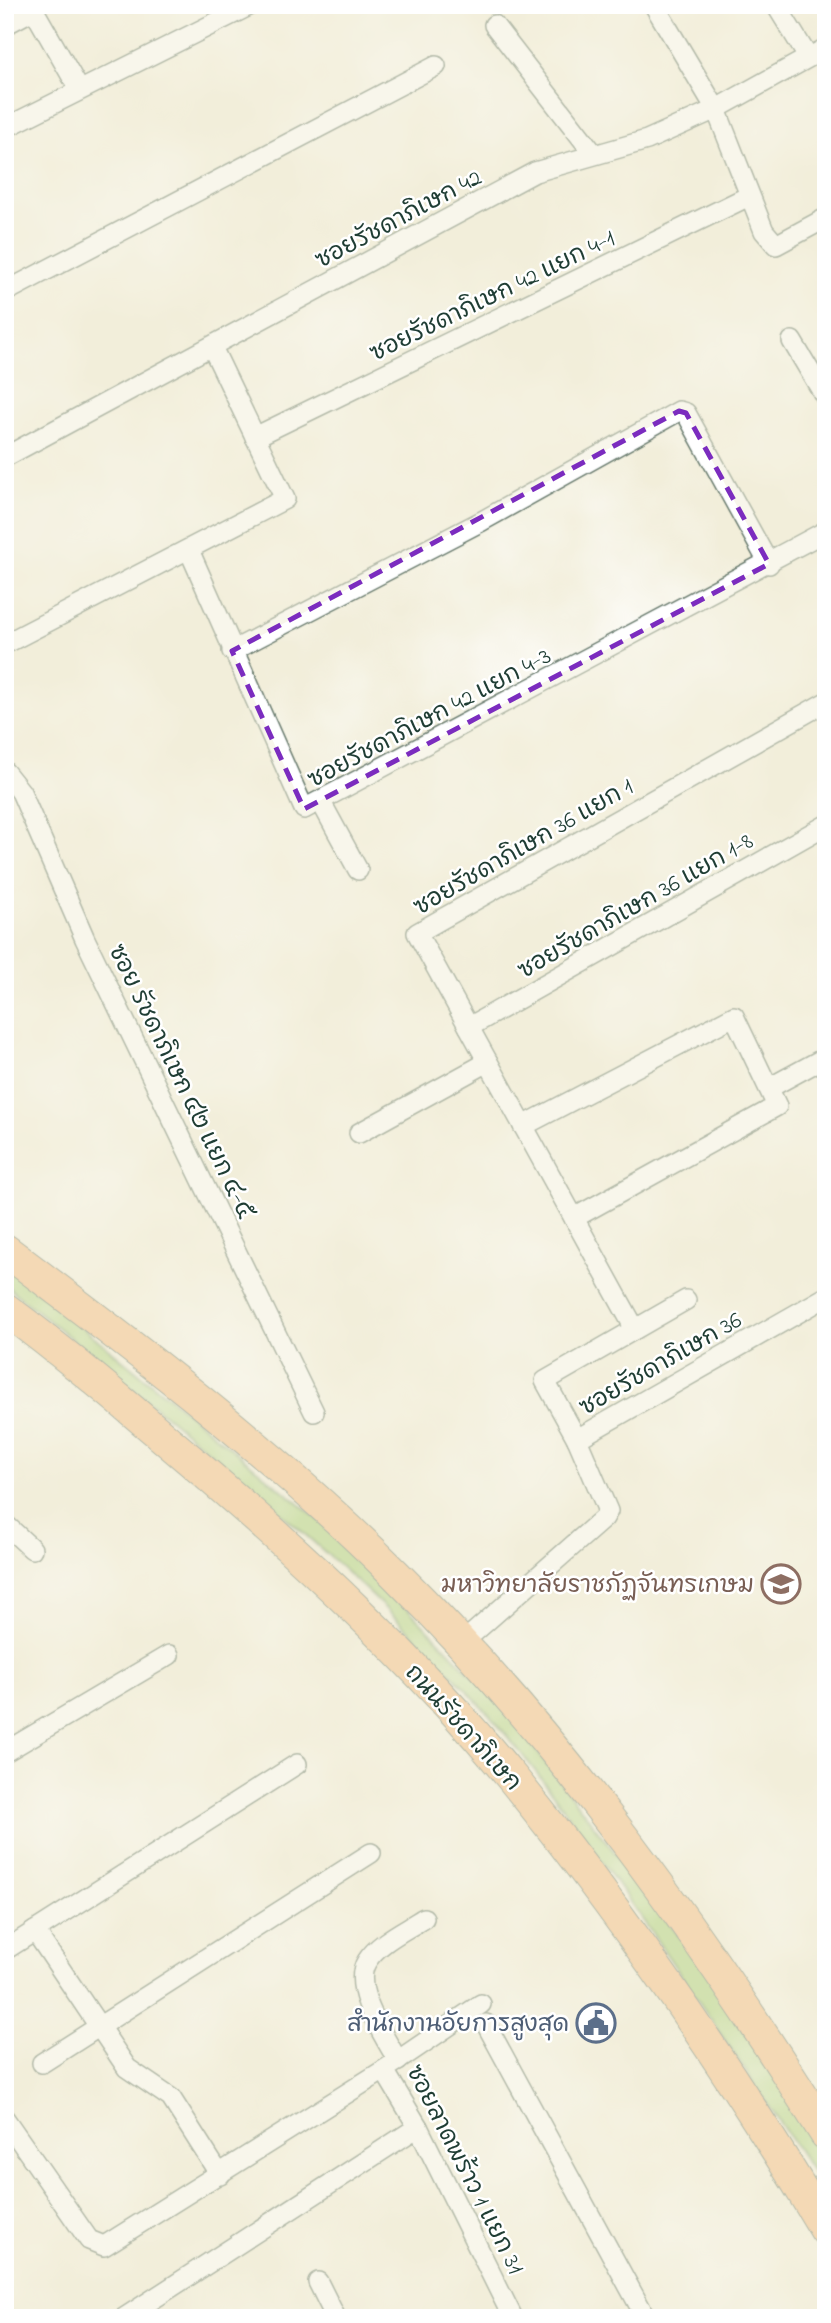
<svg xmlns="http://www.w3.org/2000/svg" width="831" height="2323" font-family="'Indie Flower','Playpen Sans Thai',sans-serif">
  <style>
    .green { fill: #abd17b; stroke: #658758; stroke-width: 2 }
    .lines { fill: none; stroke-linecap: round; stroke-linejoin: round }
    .street-casing { stroke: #697b6e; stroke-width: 22 }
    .primary-casing { stroke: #697b6e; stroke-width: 34 }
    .street { stroke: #fff; stroke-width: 19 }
    .primary { stroke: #f7be87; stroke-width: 32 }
    .marked { fill: none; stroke: #7b2cbf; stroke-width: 5; stroke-dasharray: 14 9; stroke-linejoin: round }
    .labels { text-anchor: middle; stroke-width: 5; stroke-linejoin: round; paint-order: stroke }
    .street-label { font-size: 24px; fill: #1f3d34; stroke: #fff }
    .education-label { font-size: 24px; fill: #785e54; stroke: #fff; text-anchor: end }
    .service-label { font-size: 24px; fill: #4e5e75; stroke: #fff; text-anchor: end }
  </style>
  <rect width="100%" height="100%" fill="#fff"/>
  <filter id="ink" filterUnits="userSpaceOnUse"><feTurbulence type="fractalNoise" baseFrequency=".0143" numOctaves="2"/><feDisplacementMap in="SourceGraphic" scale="14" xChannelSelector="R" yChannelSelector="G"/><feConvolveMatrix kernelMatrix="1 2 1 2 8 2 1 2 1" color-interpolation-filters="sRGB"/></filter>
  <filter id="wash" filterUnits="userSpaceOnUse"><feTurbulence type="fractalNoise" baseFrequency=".00686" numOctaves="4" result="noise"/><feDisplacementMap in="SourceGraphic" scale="28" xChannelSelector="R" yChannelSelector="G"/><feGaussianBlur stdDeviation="1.57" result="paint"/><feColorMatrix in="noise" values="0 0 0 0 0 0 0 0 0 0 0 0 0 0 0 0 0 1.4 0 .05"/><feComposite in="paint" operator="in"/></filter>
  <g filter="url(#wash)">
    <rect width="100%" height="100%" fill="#f2eeda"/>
    <!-- green -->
    <path class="green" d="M5,1264L335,1533L501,1705L707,1972L826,2155V2193C758,2089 690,1986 618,1885C570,1816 520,1746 462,1685C322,1538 163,1413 5,1285Z"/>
  </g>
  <g filter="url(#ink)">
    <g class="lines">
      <!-- street casing -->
      <g class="street-casing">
        <g id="street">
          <path d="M31,5L79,89"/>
          <path d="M654,5L716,109L764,231L776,245L826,218"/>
          <path d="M776,5L808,57"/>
          <path d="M5,25L33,10"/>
          <path d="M494,25L594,154"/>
          <path d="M5,128L251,5"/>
          <path d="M5,292L436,66"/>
          <path d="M792,341L826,398"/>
          <path d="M255,437L749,196"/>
          <path d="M5,457L535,172L647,140L716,109L826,48"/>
          <path d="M189,550L304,809L826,531"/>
          <path d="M5,644L285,499L212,347"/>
          <path d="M232,651L482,521L679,411L686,413L769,564"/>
          <path d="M5,772L21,792L85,939L314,1412"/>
          <path d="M321,802L358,870"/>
          <path d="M469,1027L826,825"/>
          <path d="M769,1088L826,1057"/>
          <path d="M523,1126L734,1016L777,1106L574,1218"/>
          <path d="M359,1133L488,1062"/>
          <path d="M635,1329L417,933L826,702"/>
          <path d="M577,1439L826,1297"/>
          <path d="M5,1524L32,1549"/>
          <path d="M462,1643L604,1518L608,1511L577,1439L545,1381L686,1300"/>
          <path d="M5,1752L169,1655"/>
          <path d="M35,1931L127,2068L171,2098L220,2175"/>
          <path d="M5,1950L297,1764"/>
          <path d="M481,2004L384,2070L418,2127L513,2318"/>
          <path d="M486,2024L646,2318"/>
          <path d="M398,2061C385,2037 350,1987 367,1961C379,1942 406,1930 424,1918"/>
          <path d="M42,2063L371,1853"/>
          <path d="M5,2119L89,2240L104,2246L384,2070"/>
          <path d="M318,2282L336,2318"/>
          <path d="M124,2318L418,2127"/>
        </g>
      </g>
      <!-- primary casing -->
      <g class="primary-casing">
        <g id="primary">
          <path d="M5,1250C139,1351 276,1455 395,1574C562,1740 701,1935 826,2134"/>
          <path d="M5,1309C69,1356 129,1408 189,1459C304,1557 417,1662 513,1779C628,1921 732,2073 826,2230"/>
        </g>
      </g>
      <!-- street -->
      <use href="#street" class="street"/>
      <!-- primary -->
      <use href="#primary" class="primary"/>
    </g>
  </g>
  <!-- marked area -->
  <path d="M0 0H831V2323H0ZM679,411L686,413L769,564L304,809L232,651Z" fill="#f2eeda" fill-opacity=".55" fill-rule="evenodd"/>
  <path class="marked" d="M679,411L686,413L769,564L304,809L232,651Z"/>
  <!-- icons -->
  <defs>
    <g id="university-ring" transform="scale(2.0125)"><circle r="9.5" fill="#fff" stroke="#8d6e63" stroke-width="1.5"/><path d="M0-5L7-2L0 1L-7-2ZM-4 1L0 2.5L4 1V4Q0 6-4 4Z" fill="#8d6e63"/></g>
    <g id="civic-ring" transform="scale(2.0125)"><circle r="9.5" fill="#fff" stroke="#5c6f8a" stroke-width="1.5"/><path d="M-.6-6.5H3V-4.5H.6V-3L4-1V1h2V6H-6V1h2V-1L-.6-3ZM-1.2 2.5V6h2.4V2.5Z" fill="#5c6f8a"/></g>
  </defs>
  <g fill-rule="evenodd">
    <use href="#university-ring" x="781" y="1584"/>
    <use href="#civic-ring" x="596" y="2023"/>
  </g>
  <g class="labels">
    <!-- street labels -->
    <g class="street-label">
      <text transform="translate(398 218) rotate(-28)" y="8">ซอยรัชดาภิเษก 42</text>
      <text transform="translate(492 295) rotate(-26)" y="8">ซอยรัชดาภิเษก 42 แยก 4-1</text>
      <text transform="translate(429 717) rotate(-28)" y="8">ซอยรัชดาภิเษก 42 แยก 4-3</text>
      <text transform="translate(523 846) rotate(-30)" y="8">ซอยรัชดาภิเษก 36 แยก 1</text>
      <text transform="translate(635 905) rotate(-30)" y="8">ซอยรัชดาภิเษก 36 แยก 1-8</text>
      <text transform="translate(182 1081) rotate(64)" y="8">ซอย รัชดาภิเษก ๔๒ แยก ๔-๕</text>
      <text transform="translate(660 1363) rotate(-30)" y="8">ซอยรัชดาภิเษก 36</text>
      <text transform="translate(464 1727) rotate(48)" y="8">ถนนรัชดาภิเษก</text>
      <text transform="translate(466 2169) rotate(63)" y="8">ซอยลาดพร้าว 1 แยก 31</text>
    </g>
    <!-- education labels -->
    <g class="education-label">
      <text x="754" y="1592">มหาวิทยาลัยราชภัฏจันทรเกษม</text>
    </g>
    <!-- service labels -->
    <g class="service-label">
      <text x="569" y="2031">สำนักงานอัยการสูงสุด</text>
    </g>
  </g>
  <!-- margin -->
  <rect width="831" height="2323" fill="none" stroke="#fff" stroke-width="28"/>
</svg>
